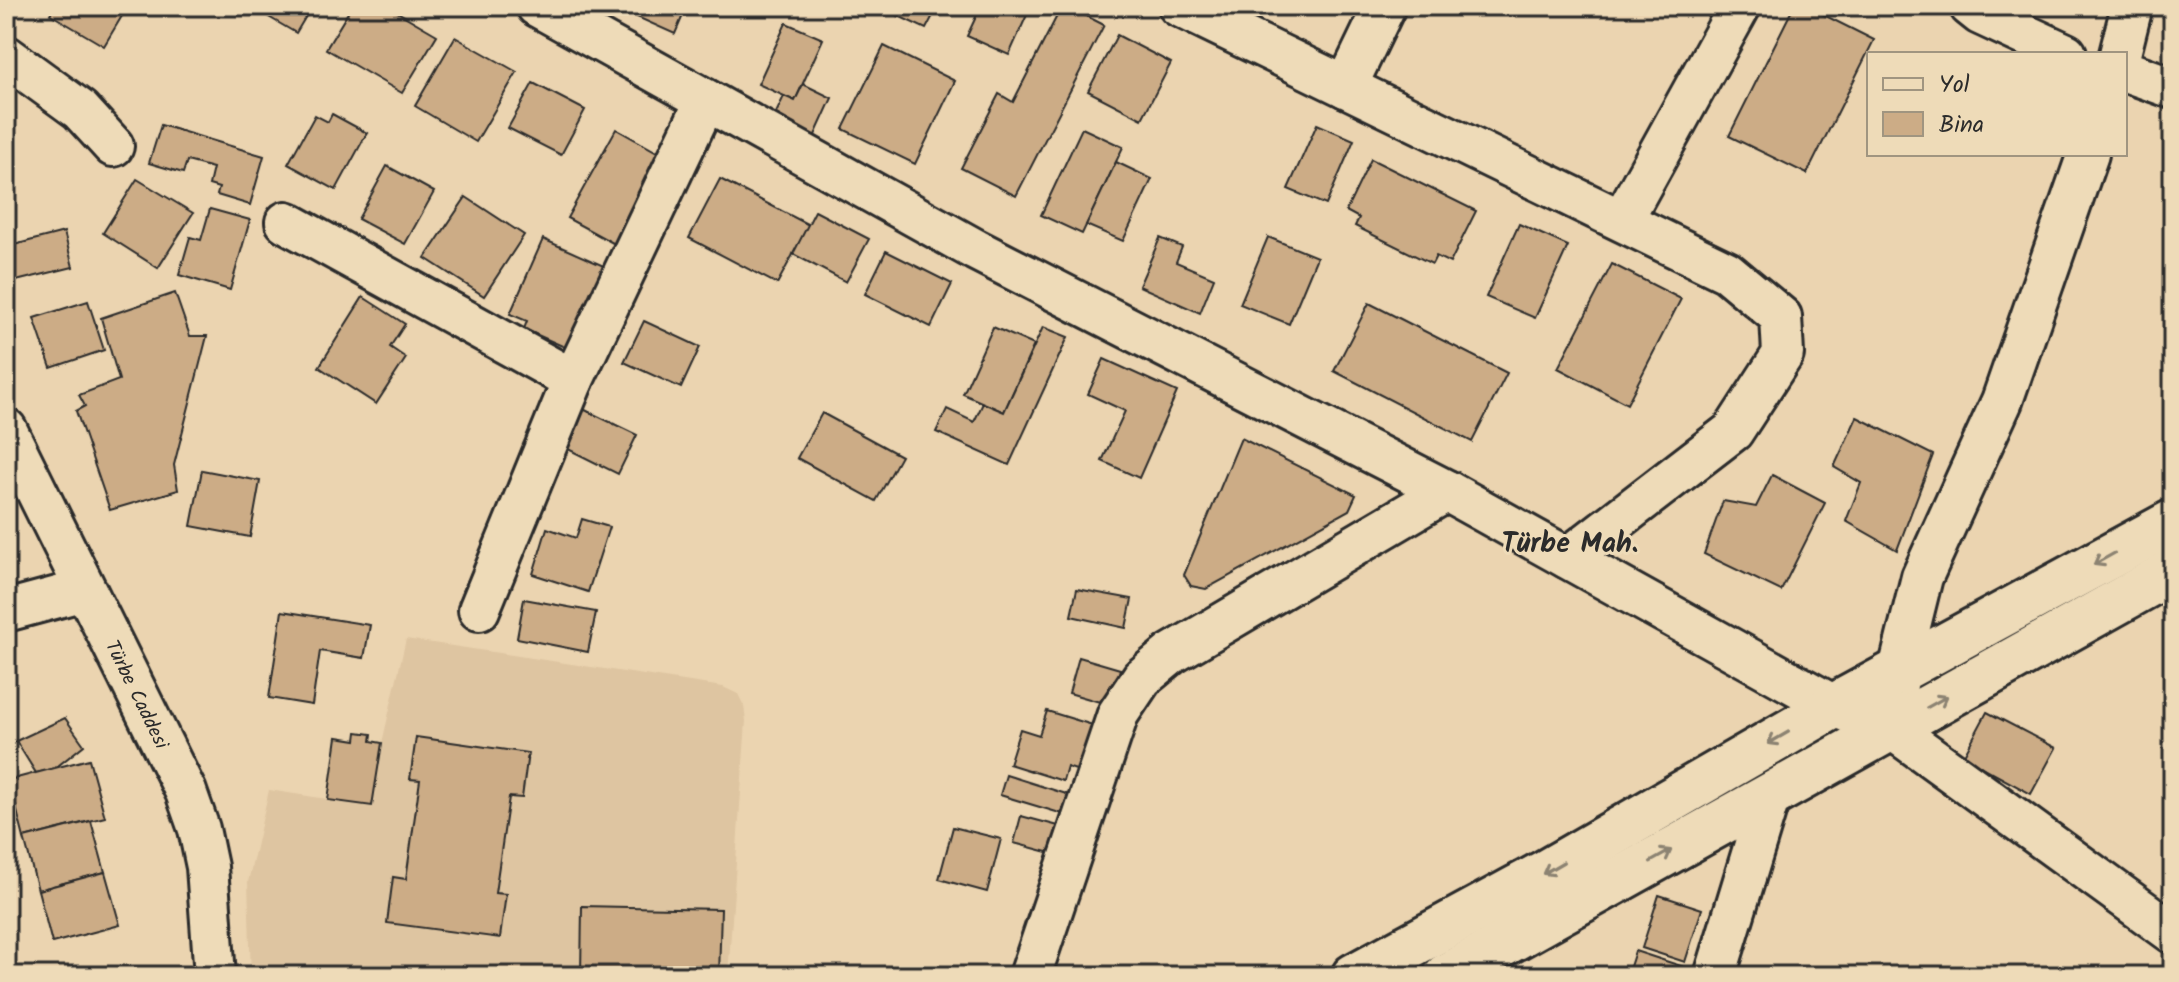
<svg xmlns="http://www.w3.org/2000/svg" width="2179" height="982" font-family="Kalam,sans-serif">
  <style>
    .built { fill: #dec5a1 }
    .building { fill: #ccac86; stroke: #2b2b2b; stroke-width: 2 }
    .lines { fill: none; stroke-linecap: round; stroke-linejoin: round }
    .minor-casing { stroke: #2b2b2b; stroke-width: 46 }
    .major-casing { stroke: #2b2b2b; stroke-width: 50 }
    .minor { stroke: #eedbb8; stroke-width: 40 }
    .major { stroke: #eedbb8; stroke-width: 44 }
    .oneway { stroke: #8c8372 }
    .labels { text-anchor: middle; stroke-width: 6; stroke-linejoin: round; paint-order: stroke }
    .street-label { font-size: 20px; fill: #2b2b2b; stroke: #eedbb8 }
    .district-label { font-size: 28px; font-weight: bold; fill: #2b2b2b; stroke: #eedbb8 }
  </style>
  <rect width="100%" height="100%" fill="#ebd4b0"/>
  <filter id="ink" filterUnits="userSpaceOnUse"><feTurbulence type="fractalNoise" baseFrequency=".0125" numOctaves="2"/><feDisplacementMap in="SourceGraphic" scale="16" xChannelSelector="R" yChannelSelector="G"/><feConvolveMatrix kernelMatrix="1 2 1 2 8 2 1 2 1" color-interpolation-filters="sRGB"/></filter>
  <g filter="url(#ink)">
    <!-- built -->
    <path class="built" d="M406,639L723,687L738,694L744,706L746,721L728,976H251L248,882L269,790L372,806L382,743Z"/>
    <!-- building -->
    <g class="building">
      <path d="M55,6H128L104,46L50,14Z"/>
      <path d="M250,6H312L296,33Z"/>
      <path d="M352,6H387L437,35L402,93L326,49Z"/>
      <path d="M642,6H687L675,34L637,17Z"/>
      <path d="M877,6H938L926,29Z"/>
      <path d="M981,6H1031L1009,55L967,36Z"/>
      <path d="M1062,6H1067L1104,25L1016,196L961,168L999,94L1013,102Z"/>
      <path d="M1794,6H1806L1874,40L1807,174L1729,136Z"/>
      <path d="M786,23L823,39L795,101L758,84Z"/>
      <path d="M1117,35L1171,63L1142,119L1088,91Z"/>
      <path d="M455,37L517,72L476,142L415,106Z"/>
      <path d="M884,46L955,81L915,164L843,129Z"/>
      <path d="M533,83L585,110L561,155L508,128Z"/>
      <path d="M803,84L832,98L811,144L770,126L784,96L795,101Z"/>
      <path d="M332,114L367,133L336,190L288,164L315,115L328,122Z"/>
      <path d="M1317,124L1354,140L1326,205L1288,189Z"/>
      <path d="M161,125L264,156L250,205L217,195L219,188L209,185L213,168L187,161L183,173L149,163Z"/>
      <path d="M1082,128L1123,147L1082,234L1041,215Z"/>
      <path d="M616,129L664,156L624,249L567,218Z"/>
      <path d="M1371,159L1476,211L1450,263L1436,256L1432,264L1355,226L1359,218L1346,211Z"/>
      <path d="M1116,162L1152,179L1123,241L1086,225Z"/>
      <path d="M387,166L434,192L405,244L358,219Z"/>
      <path d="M137,179L193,213L158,268L103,233Z"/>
      <path d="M720,179L809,225L777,284L689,238Z"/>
      <path d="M466,197L524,235L484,296L425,258Z"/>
      <path d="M210,209L250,220L230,290L179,275L190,237L201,240Z"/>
      <path d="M815,211L869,239L846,282L793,254Z"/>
      <path d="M1519,224L1568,246L1535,318L1486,297Z"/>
      <path d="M64,232L73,267L12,282L6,247Z"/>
      <path d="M1268,237L1317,257L1289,324L1240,304Z"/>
      <path d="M1160,238L1182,247L1176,262L1214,278L1200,313L1139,286Z"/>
      <path d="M543,239L606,267L569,349L524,329L527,321L510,314Z"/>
      <path d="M886,251L952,284L931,327L865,294Z"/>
      <path d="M1612,264L1681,299L1627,404L1558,368Z"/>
      <path d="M175,293L190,336H207L174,465L178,490L110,510L76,411L85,406L79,395L119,380L101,318Z"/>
      <path d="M363,297L405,324L390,347L406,358L376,404L319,367Z"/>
      <path d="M88,301L104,350L51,368L34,318Z"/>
      <path d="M1369,303L1507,373L1472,442L1334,371Z"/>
      <path d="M644,321L700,347L681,388L624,362Z"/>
      <path d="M993,327L1034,345L1004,412L963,394Z"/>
      <path d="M1043,327L1068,337L1009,465L936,432L947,409L974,422L983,403L1004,412Z"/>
      <path d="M1104,359L1177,392L1139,478L1102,461L1125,411L1088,394Z"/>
      <path d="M581,408L637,435L618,474L562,446Z"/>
      <path d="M822,413L901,456L876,501L797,458Z"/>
      <path d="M1857,417L1933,455L1897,550L1846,521L1861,483L1834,467Z"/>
      <path d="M1241,438L1356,495L1349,510L1206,589L1191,586L1184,575Z"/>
      <path d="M202,470L260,481L250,537L191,526Z"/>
      <path d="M1772,475L1825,503L1781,591L1704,554L1723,501L1756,507Z"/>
      <path d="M582,519L609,527L588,592L533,574L547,528L576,538Z"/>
      <path d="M1077,589L1132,599L1126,628L1071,616Z"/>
      <path d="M524,599L596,612L588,652L517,638Z"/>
      <path d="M282,611L370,625L364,658L320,651L312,705L269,698Z"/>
      <path d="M1079,657L1120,669L1110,705L1069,693Z"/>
      <path d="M1047,711L1099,727L1085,773L1067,767L1063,781L1009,764L1020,729L1039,735Z"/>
      <path d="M1987,712L2056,748L2031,794L1963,757Z"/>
      <path d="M65,718L84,745L54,769L36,773L16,741Z"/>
      <path d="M357,732L372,734L371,741L382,743L372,806L328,800L337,737L356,740Z"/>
      <path d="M416,737L528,753L522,798L509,797L495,893L506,894L500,938L387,923L393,877L406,879L420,780L410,779Z"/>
      <path d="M89,759L105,817L24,838L9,780Z"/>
      <path d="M1006,775L1079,798L1073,817L1000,795Z"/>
      <path d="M1021,816L1066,828L1059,855L1014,843Z"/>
      <path d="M91,821L105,872L38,890L24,838Z"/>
      <path d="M953,827L1001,839L987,892L939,879Z"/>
      <path d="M105,872L120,925L52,943L38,890Z"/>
      <path d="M1659,895L1702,909L1685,962L1642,948Z"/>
      <path d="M582,906L721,909L719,976H581Z"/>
      <path d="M1635,951L1699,972L1698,976H1627Z"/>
    </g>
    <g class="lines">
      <!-- minor casing -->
      <g class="minor-casing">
        <g id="minor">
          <path d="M537,6L976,250L1447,491L1834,706L1891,728L2173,933"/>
          <path d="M1179,6L1727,272L1781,317L1783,354L1733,431L1568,558"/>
          <path d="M1970,6L1980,14L2066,54"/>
          <path d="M2120,54L2132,6"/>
          <path d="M6,56L80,110L113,146"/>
          <path d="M2125,71L2173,88"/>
          <path d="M1346,87L1385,6"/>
          <path d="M1622,220L1740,6"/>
          <path d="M286,222L573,380L706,100"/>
          <path id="s1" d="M6,429L186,792L199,829L207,867L215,976"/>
          <path d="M479,610L573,380"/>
          <path d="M6,611L84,590"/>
          <path d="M1891,728L1899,670L1922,577L2002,401L2088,154"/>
          <path d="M1030,976L1118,714L1142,678L1171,654L1447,491"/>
          <path d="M1715,976L1770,795"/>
        </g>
      </g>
      <!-- major casing -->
      <g class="major-casing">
        <g id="major">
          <path d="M1354,976L1546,872L1834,706L2173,522"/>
          <path d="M1446,976L2173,571"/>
        </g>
      </g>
      <!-- minor -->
      <use href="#minor" class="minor"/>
      <!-- major -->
      <use href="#major" class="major"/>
    </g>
    <!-- one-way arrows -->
    <defs><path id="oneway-shaft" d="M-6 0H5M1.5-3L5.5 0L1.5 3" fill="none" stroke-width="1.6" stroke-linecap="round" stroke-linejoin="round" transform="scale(2)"/></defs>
    <g class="oneway">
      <use href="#oneway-shaft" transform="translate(2104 559) rotate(151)"/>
      <use href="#oneway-shaft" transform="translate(1937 702) rotate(-29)"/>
      <use href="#oneway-shaft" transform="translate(1778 738) rotate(150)"/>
      <use href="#oneway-shaft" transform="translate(1661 856) rotate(-29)"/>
      <use href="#oneway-shaft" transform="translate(1553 868) rotate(150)"/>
    </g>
  </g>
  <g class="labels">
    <!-- street labels -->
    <g class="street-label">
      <text dy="7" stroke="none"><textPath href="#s1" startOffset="296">Türbe Caddesi</textPath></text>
    </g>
    <!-- district labels -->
    <g class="district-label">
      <text x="1570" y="552">Türbe Mah.</text>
    </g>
  </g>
  <!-- margin -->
  <rect width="2179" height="982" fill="none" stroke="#eedbb8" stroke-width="32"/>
  <rect x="16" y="16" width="2147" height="950" fill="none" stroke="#2b2b2b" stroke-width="3" filter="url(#ink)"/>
  <!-- legend -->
  <rect x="1867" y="52" width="260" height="104" fill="#eedbb8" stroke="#a09580" stroke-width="2"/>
  <rect x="1883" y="78" width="40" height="12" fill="#eedbb8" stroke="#a09580" stroke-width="2"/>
  <text x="1939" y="92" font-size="24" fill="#2b2b2b">Yol</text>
  <rect x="1883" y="112" width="40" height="24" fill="#ccac86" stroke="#a09580" stroke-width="2"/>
  <text x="1939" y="132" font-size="24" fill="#2b2b2b">Bina</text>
</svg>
